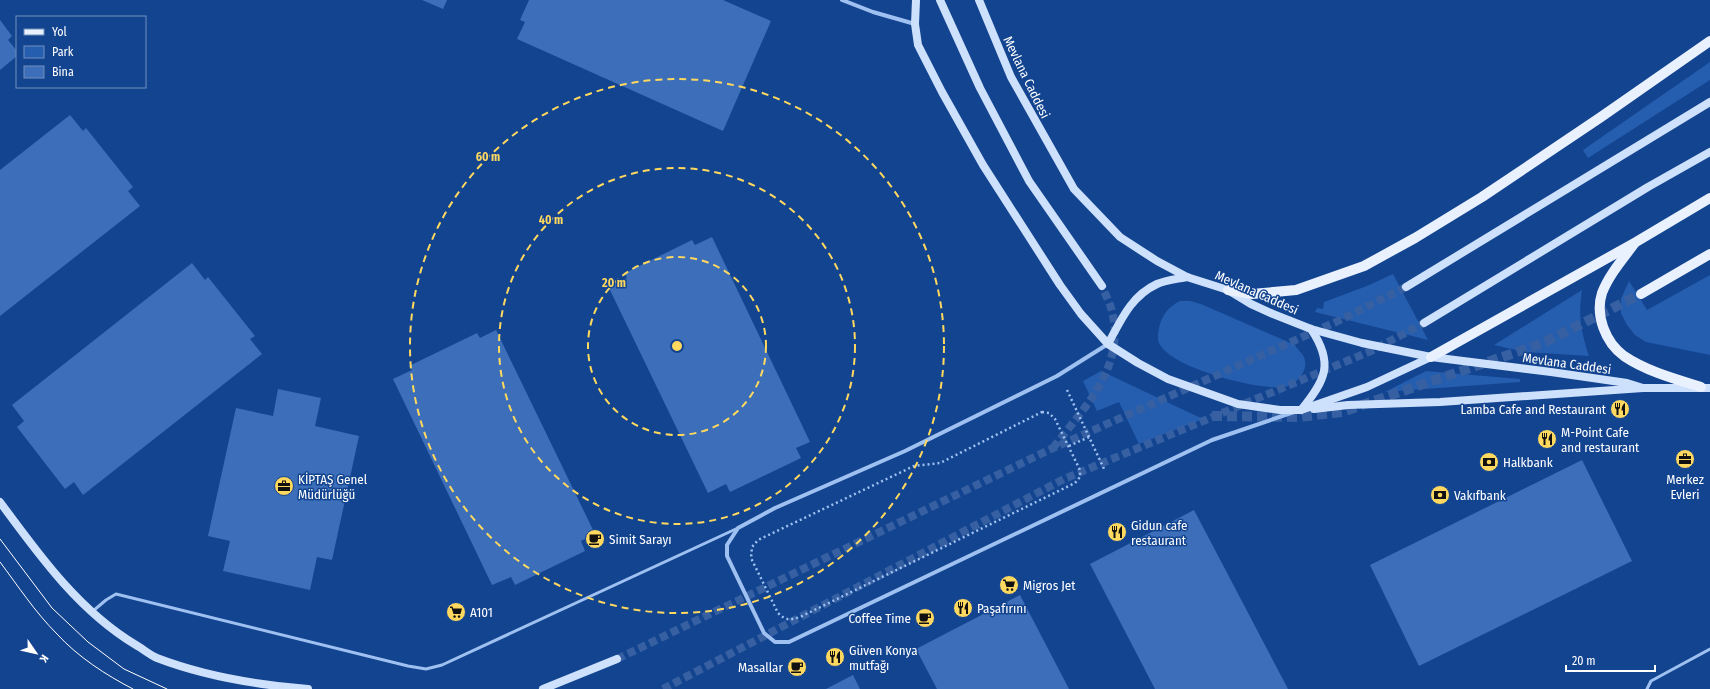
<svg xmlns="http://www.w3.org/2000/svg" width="1710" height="689" font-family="'Fira Sans Condensed',sans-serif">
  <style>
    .green { fill: #255daf }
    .building { fill: #3c6eb9 }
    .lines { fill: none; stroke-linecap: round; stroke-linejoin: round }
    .secondary-tunnel { stroke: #3660a1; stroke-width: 8; stroke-dasharray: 8 4; stroke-linecap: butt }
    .primary-tunnel { stroke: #3660a1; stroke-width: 10; stroke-dasharray: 10 5; stroke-linecap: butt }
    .path { stroke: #9fc1f1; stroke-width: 2.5; stroke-dasharray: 2 3; stroke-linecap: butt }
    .lane { stroke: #9fc1f1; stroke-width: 3 }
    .street { stroke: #9fc1f1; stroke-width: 4 }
    .secondary { stroke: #cde0fc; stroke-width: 8 }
    .primary { stroke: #e9f1ff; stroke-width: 10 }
    .tram { stroke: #fff; stroke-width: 1 }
    .ring { fill: none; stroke: #ffd85f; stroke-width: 2; stroke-dasharray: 7 5 }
    .labels { text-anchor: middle; stroke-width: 3; stroke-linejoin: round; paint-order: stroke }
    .street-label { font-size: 13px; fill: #fff; stroke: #134490 }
    .poi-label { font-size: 13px; fill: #fff; stroke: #134490; text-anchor: start }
    .centre { fill: #ffd85f; stroke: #134490; stroke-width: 2 }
    .ring-label { font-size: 12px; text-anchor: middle; font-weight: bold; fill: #ffd85f; stroke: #134490; stroke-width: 3; stroke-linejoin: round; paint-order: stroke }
  </style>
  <rect width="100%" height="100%" fill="#134490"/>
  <!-- green -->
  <g class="green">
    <path d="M1710,62V80L1588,158L1583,150Z"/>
    <path d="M1393,274L1428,340L1315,312L1317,308L1323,309L1324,302L1367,286Z"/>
    <path d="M1710,275V355L1646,342L1635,335L1627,325L1621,313V299L1629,281L1647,310Z"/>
    <path d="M1582,290C1578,316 1581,331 1589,356L1525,352L1494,345Z"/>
    <path d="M1180,301H1190L1201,304L1295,345C1297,349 1302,353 1304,357C1309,370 1298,384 1285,387C1260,391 1170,368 1159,343C1157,339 1158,333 1159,328C1162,315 1168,307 1180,301Z"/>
    <path d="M1101,371L1203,419L1139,444L1119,402L1097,411L1083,381Z"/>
    <path d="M1426,371L1520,379V382L1385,392Z"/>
  </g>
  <!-- building -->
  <g class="building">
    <path d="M422,0H447L443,9Z"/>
    <path d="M529,0H723L771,21L723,131L517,39L525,22L520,20Z"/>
    <path d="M0,20L12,36L8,40L17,51V56L0,70Z"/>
    <path d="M70,115L83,131L86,128L133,187L128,191L140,206L0,316V170Z"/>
    <path d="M712,237L810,442L796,448L801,458L730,492L726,484L708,493L608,286L627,278L625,273L692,240L695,245Z"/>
    <path d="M192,263L205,280L208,277L255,336L250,339L262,354L83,495L74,482L65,489L17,427L24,421L12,405Z"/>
    <path d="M496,330L595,534L581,541L585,551L515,585L511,577L492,585L393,379L412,370L409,366L477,333L480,338Z"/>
    <path d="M278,389L321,398L315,426L359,436L332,560L317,557L310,590L223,571L230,541L208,536L236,408L273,416Z"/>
    <path d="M1582,460L1632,561L1419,666L1370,565Z"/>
    <path d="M1194,510L1288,689H1155L1090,564Z"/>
    <path d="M1020,595L1069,689H937L916,649Z"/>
    <path d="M853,675L860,689H826Z"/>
  </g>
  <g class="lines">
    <!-- secondary-tunnel -->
    <g class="secondary-tunnel">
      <path d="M1053,448C1084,408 1126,367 1112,311C1110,303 1105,294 1102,286"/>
      <path d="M617,659L1051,449L1336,322L1406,287"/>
      <path d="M663,689L1064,479L1371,351L1424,323"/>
    </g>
    <!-- primary-tunnel -->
    <path class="primary-tunnel" d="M1212,416L1298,417L1342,412L1543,343L1641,294"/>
    <!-- path -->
    <g class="path">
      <path d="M1067,390L1105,471"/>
      <path d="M1042,412L1049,413L1055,419L1080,470V477L1075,483L800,617C790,620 786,621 778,613L751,558L752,547L758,540L914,466L940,463Z"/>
      <path d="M1069,446L1089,437"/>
    </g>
    <!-- lane -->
    <g class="lane">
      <path d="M93,611L106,600L116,594L408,666L426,669L442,665L738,528"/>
      <path d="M1647,689L1651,681L1710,649"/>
    </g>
    <!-- street -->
    <g class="street">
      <path d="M842,0L873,12L915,24"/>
      <path d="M1108,344L1057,376L905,451L775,508L738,528L727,545V556L764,633L775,642H789L1212,440L1294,412"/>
    </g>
    <!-- secondary -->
    <g class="secondary">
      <path d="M916,0L915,24L918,45L942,92L983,165L1060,285L1081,314L1108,344L1138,363L1168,379L1238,404L1280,410H1301L1367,387L1431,357"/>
      <path d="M940,0L980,88L1029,181L1102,286"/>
      <path d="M979,0L1011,77L1074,189L1120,237L1157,261L1187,277L1228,290L1251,304L1273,314L1311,329L1362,343L1431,357L1551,372L1627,383L1643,388"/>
      <path d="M1406,287L1710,102"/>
      <path d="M1424,323L1648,187L1710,152"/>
      <path d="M1108,344C1121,320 1131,296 1157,284C1166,280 1178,279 1187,277"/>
      <path d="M1314,409L1348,405L1440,402L1643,388H1710"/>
      <path d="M1301,410C1326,380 1334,363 1311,329"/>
      <path d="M0,502C39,555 79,611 136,645C143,649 150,655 157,658C204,676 258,685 308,689"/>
      <path d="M543,689L617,659"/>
    </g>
    <!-- primary -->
    <g class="primary">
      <path d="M1634,244C1622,260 1609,275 1602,293C1595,315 1605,342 1624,356C1646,371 1675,379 1701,387"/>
      <path d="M1228,290L1252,294L1296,290L1364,266L1415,238L1482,197L1601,117L1710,41"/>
      <path d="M1641,294L1710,254"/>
      <path d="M1431,357L1636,242L1710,198"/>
    </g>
    <!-- tram -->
    <g class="tram">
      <path d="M0,539L52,608L88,642L124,669L167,689"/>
      <path d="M0,562C18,586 35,612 57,634C78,657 106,675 133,689"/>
    </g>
  </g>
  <!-- distance rings -->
  <g class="ring">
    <circle cx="677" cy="346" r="89"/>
    <circle cx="677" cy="346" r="178"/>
    <circle cx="677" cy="346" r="267"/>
  </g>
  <!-- icons -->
  <defs>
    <g id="restaurant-disc" transform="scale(1)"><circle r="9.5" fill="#ffd85f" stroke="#134490"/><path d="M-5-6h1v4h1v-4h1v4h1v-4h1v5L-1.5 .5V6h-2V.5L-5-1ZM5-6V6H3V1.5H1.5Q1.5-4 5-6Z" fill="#111"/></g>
    <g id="office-disc" transform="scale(1)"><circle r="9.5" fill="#ffd85f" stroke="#134490"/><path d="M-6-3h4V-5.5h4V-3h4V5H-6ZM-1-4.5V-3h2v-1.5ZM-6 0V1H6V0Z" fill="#111"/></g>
    <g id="bank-disc" transform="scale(1)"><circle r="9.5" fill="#ffd85f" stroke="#134490"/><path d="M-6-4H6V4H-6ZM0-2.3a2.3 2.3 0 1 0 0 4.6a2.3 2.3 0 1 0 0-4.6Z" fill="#111"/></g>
    <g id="cafe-disc" transform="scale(1)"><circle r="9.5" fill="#ffd85f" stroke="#134490"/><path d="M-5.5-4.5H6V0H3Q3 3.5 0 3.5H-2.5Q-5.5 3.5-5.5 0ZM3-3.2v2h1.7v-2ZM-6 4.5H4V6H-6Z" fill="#111"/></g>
    <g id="supermarket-disc" transform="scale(1)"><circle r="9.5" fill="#ffd85f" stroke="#134490"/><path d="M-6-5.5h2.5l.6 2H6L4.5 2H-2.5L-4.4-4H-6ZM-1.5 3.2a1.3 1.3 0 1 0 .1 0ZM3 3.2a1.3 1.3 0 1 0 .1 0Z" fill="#111"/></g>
  </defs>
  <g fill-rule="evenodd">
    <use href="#restaurant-disc" x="1620" y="409"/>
    <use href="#restaurant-disc" x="1547" y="439"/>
    <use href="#office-disc" x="1685" y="459"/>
    <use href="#bank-disc" x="1489" y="462"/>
    <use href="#office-disc" x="284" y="486"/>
    <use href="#bank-disc" x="1440" y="495"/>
    <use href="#restaurant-disc" x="1117" y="532"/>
    <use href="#cafe-disc" x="595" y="539"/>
    <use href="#supermarket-disc" x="1009" y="585"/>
    <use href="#restaurant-disc" x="963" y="608"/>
    <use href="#supermarket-disc" x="456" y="612"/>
    <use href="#cafe-disc" x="925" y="618"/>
    <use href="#restaurant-disc" x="835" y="657"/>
    <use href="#cafe-disc" x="797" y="667"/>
  </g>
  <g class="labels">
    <!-- street labels -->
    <g class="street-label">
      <text transform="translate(1027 77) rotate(64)" y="5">Mevlana Caddesi</text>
      <text transform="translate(1257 292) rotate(24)" y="5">Mevlana Caddesi</text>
      <text transform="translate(1567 363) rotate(8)" y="5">Mevlana Caddesi</text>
    </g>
    <!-- poi labels -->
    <g class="poi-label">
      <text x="1606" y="414" text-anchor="end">Lamba Cafe and Restaurant</text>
      <text x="1561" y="437">M-Point Cafe<tspan x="1561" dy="15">and restaurant</tspan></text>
      <text x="1503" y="467">Halkbank</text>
      <text x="298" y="484">KİPTAŞ Genel<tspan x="298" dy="15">Müdürlüğü</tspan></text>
      <text x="1685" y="484" text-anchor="middle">Merkez<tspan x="1685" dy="15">Evleri</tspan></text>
      <text x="1454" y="500">Vakıfbank</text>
      <text x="1131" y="530">Gidun cafe<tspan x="1131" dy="15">restaurant</tspan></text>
      <text x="609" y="544">Simit Sarayı</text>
      <text x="1023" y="590">Migros Jet</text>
      <text x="977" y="613">Paşafırını</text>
      <text x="470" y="617">A101</text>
      <text x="911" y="623" text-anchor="end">Coffee Time</text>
      <text x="849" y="655">Güven Konya<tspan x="849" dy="15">mutfağı</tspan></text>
      <text x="783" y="672" text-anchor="end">Masallar</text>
    </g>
  </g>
  <circle cx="677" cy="346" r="6" class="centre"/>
  <g class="ring-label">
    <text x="488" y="161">60 m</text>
    <text x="551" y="224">40 m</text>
    <text x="614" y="287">20 m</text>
  </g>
  <!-- legend -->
  <rect x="16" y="16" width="130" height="72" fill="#134490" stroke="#718fbc"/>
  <rect x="24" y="29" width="20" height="6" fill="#e9f1ff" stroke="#718fbc"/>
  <text x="52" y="36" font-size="12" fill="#ffffff">Yol</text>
  <rect x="24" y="46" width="20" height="12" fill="#255daf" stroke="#718fbc"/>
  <text x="52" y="56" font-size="12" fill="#ffffff">Park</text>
  <rect x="24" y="66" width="20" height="12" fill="#3c6eb9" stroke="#718fbc"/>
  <text x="52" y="76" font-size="12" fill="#ffffff">Bina</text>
  <!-- north arrow -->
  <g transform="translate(36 653) rotate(124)" stroke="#134490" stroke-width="3" paint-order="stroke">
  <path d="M0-3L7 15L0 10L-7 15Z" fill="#ffffff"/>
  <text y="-6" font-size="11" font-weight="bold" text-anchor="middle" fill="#ffffff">K</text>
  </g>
  <!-- scale -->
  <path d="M1566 665v6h89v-6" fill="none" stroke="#ffffff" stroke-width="2"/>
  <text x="1572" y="665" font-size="12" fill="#ffffff" stroke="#134490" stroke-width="3" paint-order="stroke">20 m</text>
</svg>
